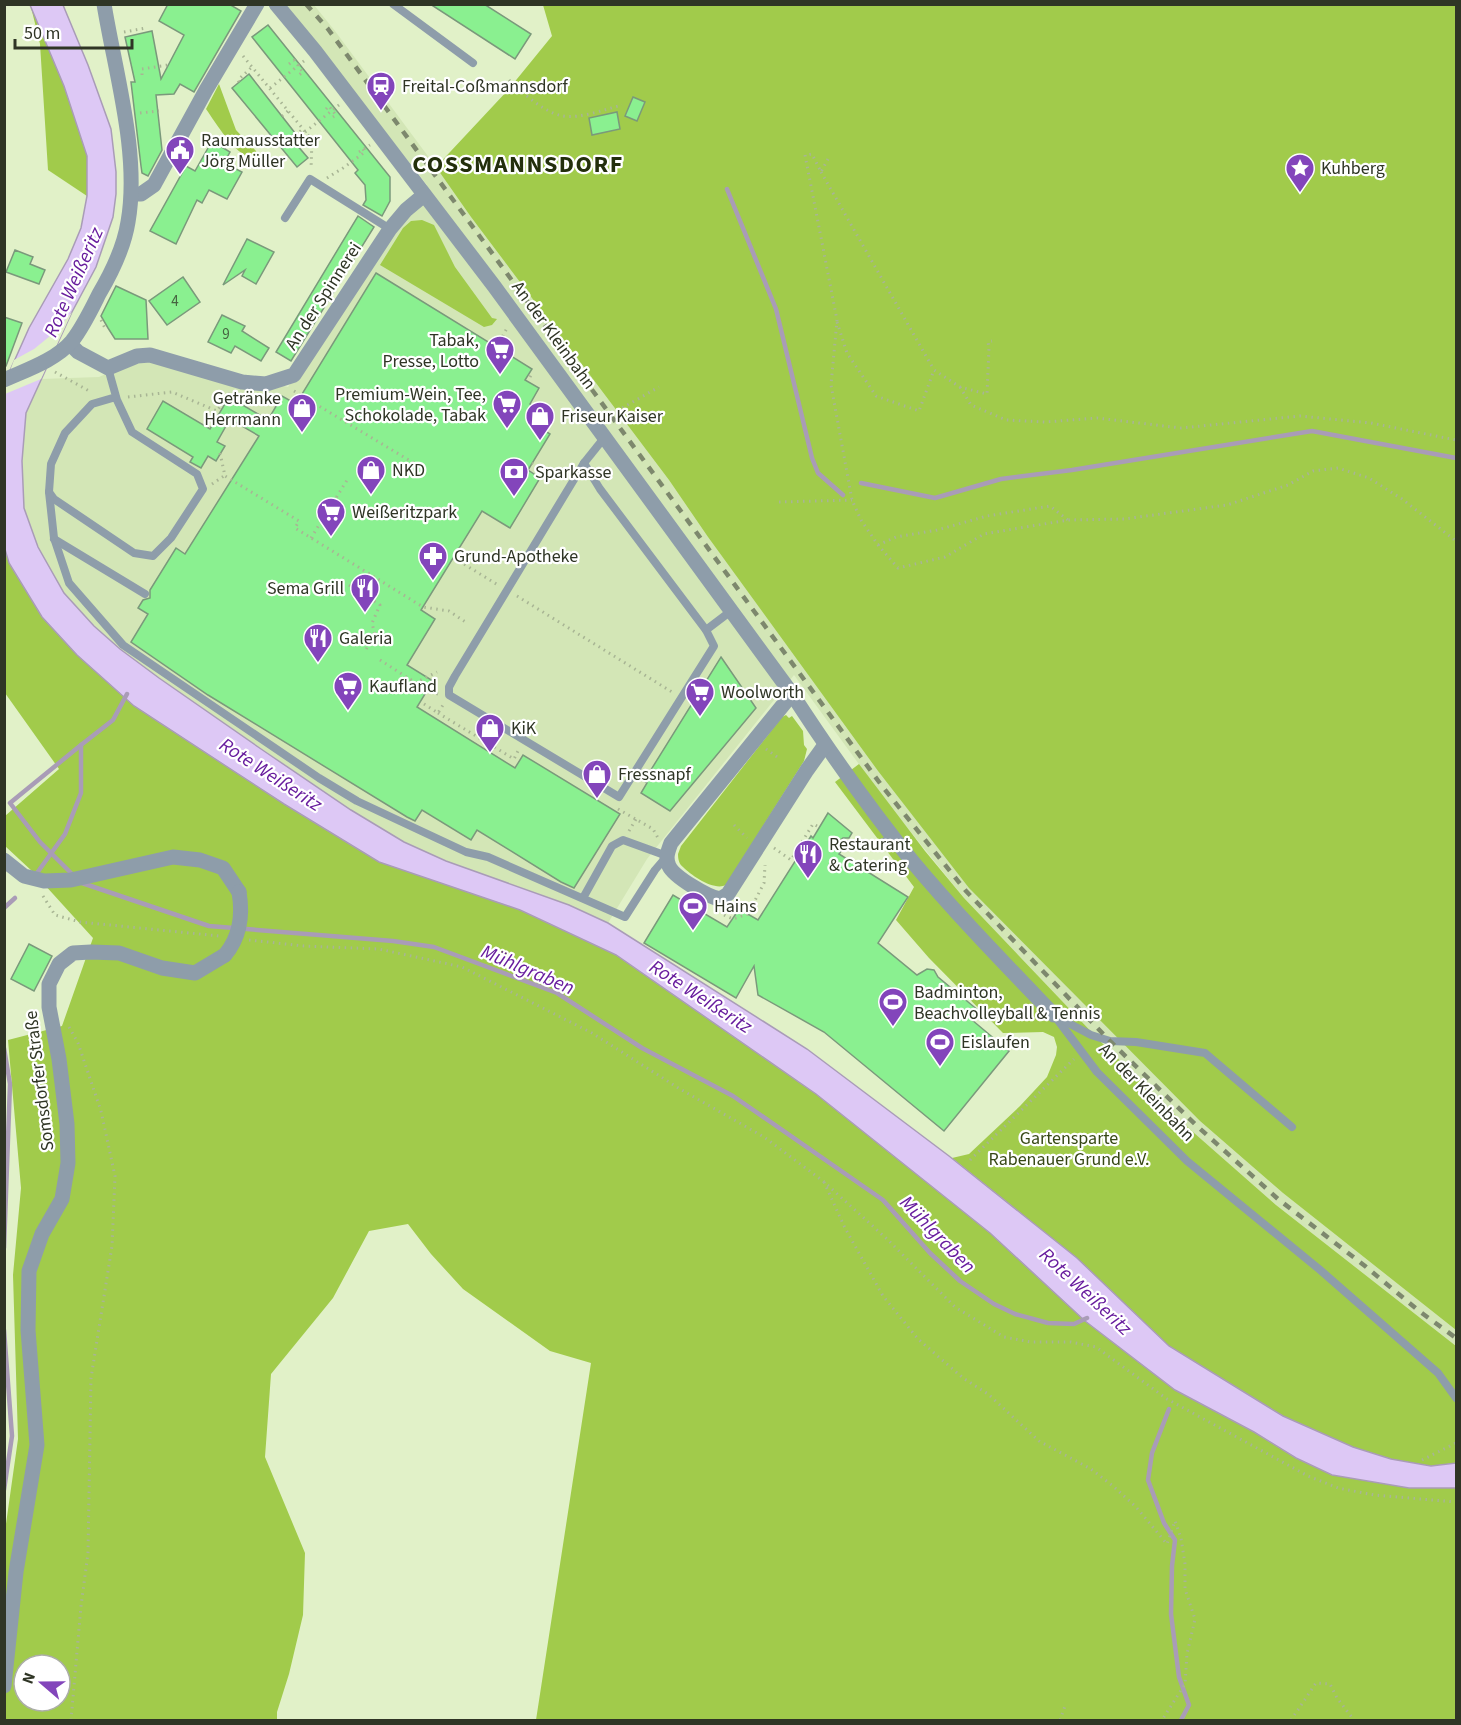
<svg xmlns="http://www.w3.org/2000/svg" width="1461" height="1725" font-family="'Source Sans 3',sans-serif">
  <style>
    .built { fill: #d3e6b6 }
    .green { fill: #a1cb4b; fill-rule: evenodd }
    .water { fill: #ddc8f5; stroke: #a99cb7; stroke-width: 1.5 }
    .pier { fill: #e1f1c8 }
    .lines { fill: none; stroke-linecap: round; stroke-linejoin: round }
    .stream { stroke: #a99cb7; stroke-width: 4.5 }
    .building { fill: #8af090; stroke: #7a997b; stroke-width: 1.5 }
    .path { stroke: #a8b594; stroke-width: 3; stroke-dasharray: 1.5 4.5; stroke-linecap: butt }
    .service { stroke: #8e9daa; stroke-width: 8 }
    .minor { stroke: #8e9daa; stroke-width: 15 }
    .tertiary { stroke: #8e9daa; stroke-width: 15 }
    .rail { stroke: #7d886d; stroke-width: 4.5; stroke-dasharray: 8 8; stroke-linecap: butt }
    .minor-bridge { stroke: #8e9daa; stroke-width: 15 }
    .labels { text-anchor: middle; stroke-width: 4.5; stroke-linejoin: round; paint-order: stroke }
    .number-label { font-size: 15px; fill: #466440 }
    .poi-label { font-size: 18px; fill: #2f3525; stroke: #fff; text-anchor: start }
    .street-label { font-size: 18px; fill: #2f3525; stroke: #fff }
    .park-label { font-size: 18px; fill: #374815; stroke: #fff }
    .water-label { font-size: 20px; font-style: italic; fill: #681d9e; stroke: #fff }
    .district-label { font-size: 24px; font-weight: bold; letter-spacing: 1.5px; fill: #232f0c; stroke: #fff }
  </style>
  <rect width="100%" height="100%" fill="#e1f1c8"/>
  <!-- built -->
  <path class="built" d="M286,5H314L335,31L436,167L471,217L669,480L708,537L878,771L969,887L1200,1121L1283,1193L1456,1330V1346L1276,1205L1193,1132L1101,1042L964,898L885,800L794,675L647,859L608,923L569,905L446,861L404,842L351,810L159,678L120,649L95,626L64,593L38,547L24,508L22,461L26,413L41,379L99,377L153,353L288,387L427,185Z"/>
  <!-- green -->
  <g class="green">
    <path d="M543,5H1456V1330L1283,1193L1200,1121L969,888L878,771L708,537L669,480L471,217L436,167L508,90L552,36Z"/>
    <path d="M31,7L64,86L87,156V196L48,170L40,44Z"/>
    <path d="M219,84L236,130L256,151L252,158C234,154 216,123 206,109Z"/>
    <path d="M422,220L434,225L455,267L492,318L497,319L492,325L484,327L380,265L403,228L411,221Z"/>
    <path d="M4,546L9,563L77,655L520,910L616,955L816,1094L990,1233L1085,1321L1175,1390L1254,1432L1296,1458L1409,1488H1456V1720H536L591,1363L550,1351L463,1289L431,1254L408,1224L369,1231L333,1298L271,1374L265,1457L305,1553L303,1615L289,1674L277,1712V1720H5L4,1538L18,1439L13,1275L21,1188L8,1040L62,1026L93,938L33,872L5,846V816L59,769L5,693ZM24,1665H60V1701H24Z"/>
    <path d="M786,715L789,718L792,716L803,731L804,745L807,749L804,761L726,885C714,891 692,876 683,867C679,864 678,859 678,854L681,846L782,717Z"/>
    <path d="M859,764L925,851L964,898L1101,1042L1193,1132L1276,1205L1456,1346V1463L1431,1466L1391,1459L1353,1447L1283,1416L1169,1346L1077,1258L952,1158L969,1154L1020,1106L1047,1077L1056,1055L1057,1047L1054,1037L1043,1032L1003,1033L929,958L896,920L914,887L835,782Z"/>
  </g>
  <!-- water -->
  <path class="water" d="M30,5H63L88,65L111,129L116,172V194L113,217L96,267L72,312L26,413L22,461L24,508L38,547L64,593L94,626L120,649L159,678L264,751L351,810L404,842L446,861L569,905L608,923L807,1049L949,1156L1077,1258L1169,1346L1283,1416L1353,1447L1391,1459L1431,1466L1456,1463V1488H1409L1332,1475L1296,1458L1254,1432L1175,1390L1085,1321L990,1233L816,1094L616,955L520,910L379,862L284,804L134,706L77,655L42,617L9,563L4,546V384L29,328L68,259L81,228L87,196V156L64,86Z"/>
  <!-- pier -->
  <path class="pier" d="M72,312L41,379L5,394V384L14,360L34,349L55,332Z"/>
  <g class="lines">
    <!-- stream -->
    <g class="stream">
      <path d="M727,189L776,309L812,458L818,473L843,495"/>
      <path d="M861,483L935,498L1001,479L1072,470L1312,431L1456,458"/>
      <path d="M37,873L65,834L81,793V745L113,720L127,694"/>
      <path d="M74,876L40,842L10,803L81,745"/>
      <path d="M82,883L209,926L393,941L434,947L557,993L642,1048L733,1096L883,1200L930,1253L960,1281L994,1304L1015,1314L1048,1323L1074,1324L1087,1318"/>
      <path d="M4,908L15,898"/>
      <path d="M4,1048L10,1084L4,1248"/>
      <path d="M4,1330L12,1436L4,1490"/>
      <path d="M1169,1409L1152,1453L1148,1480L1164,1523L1175,1540L1172,1566L1171,1614L1179,1677L1189,1705L1181,1720"/>
    </g>
  </g>
  <!-- building -->
  <g class="building">
    <path d="M168,4H229L241,11L194,92L180,84L174,94L156,95L162,150L148,176L142,173L141,166L131,82H135L125,37L152,31L161,79L184,35L159,21Z"/>
    <path d="M430,4H484L531,34L515,59Z"/>
    <path d="M268,25L390,177V201L382,216L363,205L366,200L365,185L355,173L358,170L252,37Z"/>
    <path d="M249,74L295,133L290,137L308,158L297,167L232,88Z"/>
    <path d="M633,97L645,102L637,121L625,116Z"/>
    <path d="M617,112L620,129L592,135L589,118Z"/>
    <path d="M212,141L230,152L224,163L242,172L227,199L209,190L202,203L197,200L176,244L150,231L186,166L195,171Z"/>
    <path d="M358,216L374,227L291,361L276,352Z"/>
    <path d="M247,239L274,252L256,284L242,276L245,270L223,285Z"/>
    <path d="M15,250L33,257L30,264L45,270L39,284L6,272Z"/>
    <path d="M376,273L532,369L525,380L539,388L530,404L544,412L536,425L550,434L528,470L540,478L510,528L482,511L421,610L435,619L407,665L433,681L417,707L515,768L523,755L620,814L574,888L561,882L477,830L471,840L422,810L415,821L407,817L208,695L131,642L148,614L138,608L143,600L150,598V590L176,548L185,554L259,436L230,419L217,442L225,446L216,461L208,456L201,468L190,462L193,457L147,429L163,401L210,429L229,397L268,420L282,396L296,404Z"/>
    <path d="M183,277L200,302L167,325L149,301Z"/>
    <path d="M116,286L146,300L148,339H115L108,328L101,316Z"/>
    <path d="M222,315L245,326L242,331L269,348L261,361L235,346L231,353L208,342Z"/>
    <path d="M4,317L22,323L6,366H4Z"/>
    <path d="M721,657L756,708L670,811L641,793L647,783L644,781Z"/>
    <path d="M828,813L852,833L849,838H843L839,841V846L842,850L839,854L908,897L878,943L917,975L927,969L934,970L938,977L979,1011L972,1020L1009,1051L944,1131L824,1032L758,995L754,966L736,998L644,943L673,895L727,927L739,909L758,920L811,836L813,838Z"/>
    <path d="M29,944L52,956L34,991L11,979Z"/>
  </g>
  <g class="lines">
    <!-- path -->
    <g class="path">
      <path d="M124,32L146,28"/>
      <path d="M243,56L312,140L311,169"/>
      <path d="M289,64L294,60L303,72L299,75"/>
      <path d="M142,75V69L168,65"/>
      <path d="M509,80C522,92 544,113 563,116C580,119 606,109 622,105"/>
      <path d="M239,82L238,80L252,67"/>
      <path d="M270,88L304,61"/>
      <path d="M326,109L329,106L336,115L333,117"/>
      <path d="M140,113L159,111"/>
      <path d="M282,116L288,111"/>
      <path d="M305,132L339,105"/>
      <path d="M287,140L288,142L303,129"/>
      <path d="M359,152L370,145"/>
      <path d="M828,159L821,172L812,154L805,155L837,320L831,385L852,500L861,520L878,545L898,568L945,557L984,534L1068,520L1124,519L1227,505L1288,485L1313,471L1338,468L1369,478L1402,499L1456,541"/>
      <path d="M821,172L934,370"/>
      <path d="M327,178L343,168L365,152L363,149"/>
      <path d="M101,320L105,328"/>
      <path d="M837,322L847,353L876,396L919,411L934,370L960,387L987,394L989,348L988,342L992,341"/>
      <path d="M497,347L507,328"/>
      <path d="M55,372L91,392"/>
      <path d="M530,377L532,374"/>
      <path d="M960,387L971,405L1006,420L1045,422L1097,418L1181,428L1300,416L1371,423L1456,440"/>
      <path d="M294,391L422,468"/>
      <path d="M128,397L172,392L217,411L230,393"/>
      <path d="M617,411L659,387"/>
      <path d="M220,453L225,476L299,521L295,528L423,607L449,611L467,623"/>
      <path d="M532,463L556,477"/>
      <path d="M212,484L224,476"/>
      <path d="M779,502L852,500"/>
      <path d="M311,538L349,477"/>
      <path d="M878,545L896,537L937,530L987,516L1050,506L1068,520"/>
      <path d="M454,558L498,585"/>
      <path d="M349,585L380,605L372,623L375,635L365,651"/>
      <path d="M517,596L672,692"/>
      <path d="M380,660L427,690L438,694"/>
      <path d="M415,683L437,672"/>
      <path d="M424,704L438,713L443,705"/>
      <path d="M438,713L514,759L519,749"/>
      <path d="M766,749L780,759"/>
      <path d="M618,809L653,829L658,838"/>
      <path d="M734,825L747,838"/>
      <path d="M629,831L636,819"/>
      <path d="M774,848L791,860L813,824L819,827"/>
      <path d="M43,896L55,915L80,922L219,936"/>
      <path d="M724,915L733,919L748,914L764,883L765,865"/>
      <path d="M249,940L304,946L379,949L462,967L592,1033L680,1089L764,1137L823,1181L887,1239L955,1307L1004,1337L1031,1342H1071L1096,1347L1167,1399L1308,1476L1338,1488L1374,1495L1456,1502"/>
      <path d="M69,1027L78,1043L101,1111L115,1176L112,1246L91,1378L88,1553L81,1606L71,1720"/>
      <path d="M970,1160L1074,1059"/>
      <path d="M824,1182L845,1228L883,1296L918,1339L963,1378L988,1394L1039,1441L1091,1469L1113,1486L1136,1507L1167,1544L1175,1521L1181,1538L1185,1564V1589L1195,1619L1187,1654L1185,1684L1162,1720"/>
      <path d="M1422,1460L1456,1443"/>
      <path d="M1060,1720L1065,1706"/>
      <path d="M1291,1720L1316,1683L1330,1684L1337,1698L1354,1720"/>
    </g>
    <!-- service -->
    <g class="service">
      <path d="M393,4L473,63"/>
      <path d="M285,218L310,179L390,229"/>
      <path d="M108,368L117,400L132,432L197,474L203,489L171,538L153,556L134,553L54,499L49,492L51,464L65,433L92,404L116,397"/>
      <path d="M584,463L600,489L706,630L714,646L619,797L449,695V687L455,676Z"/>
      <path d="M584,463L604,438"/>
      <path d="M49,492L54,538L69,583L123,645L319,778L357,801L466,852L488,857L625,917L655,870L667,856L623,840L612,846L583,898"/>
      <path d="M54,539L145,594"/>
      <path d="M706,630L731,611"/>
      <path d="M845,844C863,845 879,848 893,836"/>
      <path d="M1054,1015L1097,1072L1187,1161L1319,1269L1438,1373L1456,1398"/>
      <path d="M1057,1017L1091,1035L1110,1041L1136,1042L1205,1053L1292,1127"/>
    </g>
    <!-- minor -->
    <g class="minor">
      <path d="M276,4L315,51L494,286L792,694C829,751 869,808 912,861C956,914 1006,965 1054,1015"/>
      <path d="M132,194H141L154,185L206,90L257,4"/>
      <path d="M70,344L78,352L108,368L137,356L150,355L242,382L266,384L294,375L390,229L406,210L424,195"/>
      <path d="M792,694L671,843C668,851 665,858 669,866C674,877 708,897 720,899L728,894L807,770L825,745"/>
      <path d="M4,860L24,876L44,881L71,880L173,857L200,860L223,868L239,892"/>
      <path d="M4,1686L16,1572L37,1445L28,1330L29,1271L42,1234L62,1199L68,1163L67,1124L59,1059L49,1007V984L59,964L73,953L91,952L119,953L162,968L195,973L225,955"/>
    </g>
    <!-- tertiary -->
    <path class="tertiary" d="M4,380C26,370 56,360 72,341C83,327 91,310 99,294C112,272 124,247 128,222C140,154 115,72 104,4"/>
    <!-- rail -->
    <path class="rail" d="M306,4L328,29L882,786L966,891L1110,1041L1197,1126L1278,1199L1365,1266L1419,1311L1456,1338"/>
    <!-- minor-bridge -->
    <path class="minor-bridge" d="M225,955C240,937 243,915 239,892"/>
  </g>
  <!-- icons -->
  <defs>
    <g id="station-pin" transform="scale(1.5)"><path d="M0 17L-7.5 6A9.5 9.5 0 1 1 7.5 6Z" fill="#8345bb" stroke="#fff"/><path d="M-3-6H3Q5-6 5-4V2Q5 4 3 4L4.5 6H3L1.5 4h-3L-3 6H-4.5L-3 4Q-5 4-5 2V-4Q-5-6-3-6ZM-3.5-4v3h7v-3ZM-3.5 1v1.5H-2V1ZM2 1v1.5H3.5V1Z" fill="#fff"/></g>
    <g id="civic-pin" transform="scale(1.5)"><path d="M0 17L-7.5 6A9.5 9.5 0 1 1 7.5 6Z" fill="#8345bb" stroke="#fff"/><path d="M-.6-6.5H3V-4.5H.6V-3L4-1V1h2V6H-6V1h2V-1L-.6-3ZM-1.2 2.5V6h2.4V2.5Z" fill="#fff"/></g>
    <g id="sight-pin" transform="scale(1.5)"><path d="M0 17L-7.5 6A9.5 9.5 0 1 1 7.5 6Z" fill="#8345bb" stroke="#fff"/><path d="M0-6L1.8-2.2L6-1.7L2.9 1.2L3.7 5.4L0 3.3L-3.7 5.4L-2.9 1.2L-6-1.7L-1.8-2.2Z" fill="#fff"/></g>
    <g id="supermarket-pin" transform="scale(1.5)"><path d="M0 17L-7.5 6A9.5 9.5 0 1 1 7.5 6Z" fill="#8345bb" stroke="#fff"/><path d="M-6-5.5h2.5l.6 2H6L4.5 2H-2.5L-4.4-4H-6ZM-1.5 3.2a1.3 1.3 0 1 0 .1 0ZM3 3.2a1.3 1.3 0 1 0 .1 0Z" fill="#fff"/></g>
    <g id="shop-pin" transform="scale(1.5)"><path d="M0 17L-7.5 6A9.5 9.5 0 1 1 7.5 6Z" fill="#8345bb" stroke="#fff"/><path d="M-5-2.5h2.3a2.7 3.5 0 0 1 5.4 0H5L5.5 6h-11ZM-1.5-2.5h3a1.5 2.3 0 0 0-3 0Z" fill="#fff"/></g>
    <g id="bank-pin" transform="scale(1.5)"><path d="M0 17L-7.5 6A9.5 9.5 0 1 1 7.5 6Z" fill="#8345bb" stroke="#fff"/><path d="M-6-4H6V4H-6ZM0-2.3a2.3 2.3 0 1 0 0 4.6a2.3 2.3 0 1 0 0-4.6Z" fill="#fff"/></g>
    <g id="pharmacy-pin" transform="scale(1.5)"><path d="M0 17L-7.5 6A9.5 9.5 0 1 1 7.5 6Z" fill="#8345bb" stroke="#fff"/><path d="M-2-6h4v4h4v4h-4v4h-4v-4h-4v-4h4Z" fill="#fff"/></g>
    <g id="restaurant-pin" transform="scale(1.5)"><path d="M0 17L-7.5 6A9.5 9.5 0 1 1 7.5 6Z" fill="#8345bb" stroke="#fff"/><path d="M-5-6h1v4h1v-4h1v4h1v-4h1v5L-1.5 .5V6h-2V.5L-5-1ZM5-6V6H3V1.5H1.5Q1.5-4 5-6Z" fill="#fff"/></g>
    <g id="stadium-pin" transform="scale(1.5)"><path d="M0 17L-7.5 6A9.5 9.5 0 1 1 7.5 6Z" fill="#8345bb" stroke="#fff"/><path d="M0-5a6.5 5 0 1 0 0 10a6.5 5 0 1 0 0-10ZM-3.5-1.8h7v3.6h-7Z" fill="#fff"/></g>
  </defs>
  <g fill-rule="evenodd">
    <use href="#station-pin" x="381" y="86"/>
    <use href="#civic-pin" x="180" y="150"/>
    <use href="#sight-pin" x="1300" y="168"/>
    <use href="#supermarket-pin" x="500" y="350"/>
    <use href="#supermarket-pin" x="507" y="404"/>
    <use href="#shop-pin" x="302" y="408"/>
    <use href="#shop-pin" x="540" y="416"/>
    <use href="#shop-pin" x="371" y="470"/>
    <use href="#bank-pin" x="514" y="472"/>
    <use href="#supermarket-pin" x="331" y="512"/>
    <use href="#pharmacy-pin" x="433" y="556"/>
    <use href="#restaurant-pin" x="365" y="588"/>
    <use href="#restaurant-pin" x="318" y="638"/>
    <use href="#supermarket-pin" x="348" y="686"/>
    <use href="#supermarket-pin" x="700" y="692"/>
    <use href="#shop-pin" x="490" y="728"/>
    <use href="#shop-pin" x="597" y="774"/>
    <use href="#restaurant-pin" x="808" y="854"/>
    <use href="#stadium-pin" x="693" y="906"/>
    <use href="#stadium-pin" x="893" y="1002"/>
    <use href="#stadium-pin" x="940" y="1042"/>
  </g>
  <g class="labels">
    <!-- number labels -->
    <g class="number-label">
      <text x="175" y="306">4</text>
      <text x="226" y="339">9</text>
    </g>
    <!-- poi labels -->
    <g class="poi-label">
      <text x="402" y="92">Freital-Coßmannsdorf</text>
      <text x="201" y="146">Raumausstatter<tspan x="201" dy="21">Jörg Müller</tspan></text>
      <text x="1321" y="174">Kuhberg</text>
      <text x="479" y="346" text-anchor="end">Tabak,<tspan x="479" dy="21">Presse, Lotto</tspan></text>
      <text x="486" y="400" text-anchor="end">Premium-Wein, Tee,<tspan x="486" dy="21">Schokolade, Tabak</tspan></text>
      <text x="281" y="404" text-anchor="end">Getränke<tspan x="281" dy="21">Herrmann</tspan></text>
      <text x="561" y="422">Friseur Kaiser</text>
      <text x="392" y="476">NKD</text>
      <text x="535" y="478">Sparkasse</text>
      <text x="352" y="518">Weißeritzpark</text>
      <text x="454" y="562">Grund-Apotheke</text>
      <text x="344" y="594" text-anchor="end">Sema Grill</text>
      <text x="339" y="644">Galeria</text>
      <text x="369" y="692">Kaufland</text>
      <text x="721" y="698">Woolworth</text>
      <text x="511" y="734">KiK</text>
      <text x="618" y="780">Fressnapf</text>
      <text x="829" y="850">Restaurant<tspan x="829" dy="21">&amp; Catering</tspan></text>
      <text x="714" y="912">Hains</text>
      <text x="914" y="998">Badminton,<tspan x="914" dy="21">Beachvolleyball &amp; Tennis</tspan></text>
      <text x="961" y="1048">Eislaufen</text>
    </g>
    <!-- street labels -->
    <g class="street-label">
      <text transform="translate(323 296) rotate(-57)" y="6">An der Spinnerei</text>
      <text transform="translate(554 335) rotate(54)" y="6">An der Kleinbahn</text>
      <text transform="translate(39 1081) rotate(-97)" y="6">Somsdorfer Straße</text>
      <text transform="translate(1147 1092) rotate(46)" y="6">An der Kleinbahn</text>
    </g>
    <!-- park labels -->
    <g class="park-label">
      <text x="1069" y="1144">Gartensparte<tspan x="1069" dy="21">Rabenauer Grund e.V.</tspan></text>
    </g>
    <!-- water labels -->
    <g class="water-label">
      <text transform="translate(73 282) rotate(-66)" y="7">Rote Weißeritz</text>
      <text transform="translate(271 774) rotate(33)" y="7">Rote Weißeritz</text>
      <text transform="translate(528 969) rotate(23)" y="7">Mühlgraben</text>
      <text transform="translate(701 996) rotate(33)" y="7">Rote Weißeritz</text>
      <text transform="translate(938 1234) rotate(46)" y="7">Mühlgraben</text>
      <text transform="translate(1086 1291) rotate(43)" y="7">Rote Weißeritz</text>
    </g>
    <!-- district labels -->
    <g class="district-label">
      <text x="518" y="172">COSSMANNSDORF</text>
    </g>
  </g>
  <!-- border -->
  <rect width="1461" height="1725" fill="none" stroke="#2f3525" stroke-width="12"/>
  <!-- north arrow -->
  <g transform="translate(42 1683) rotate(290)"><circle r="28" fill="#ffffff" stroke="#acaea8" stroke-width="1.5"/>
  <path d="M0-4.5L10 22L0 15L-10 22Z" fill="#8345bb"/>
  <text y="-9" font-size="16" font-weight="bold" text-anchor="middle" fill="#2f3525">N</text>
  </g>
  <!-- scale -->
  <path d="M15 39v9h117v-9" fill="none" stroke="#2f3525" stroke-width="3"/>
  <text x="24" y="39" font-size="18" fill="#2f3525" stroke="#ffffff" stroke-width="4.5" paint-order="stroke">50 m</text>
</svg>
